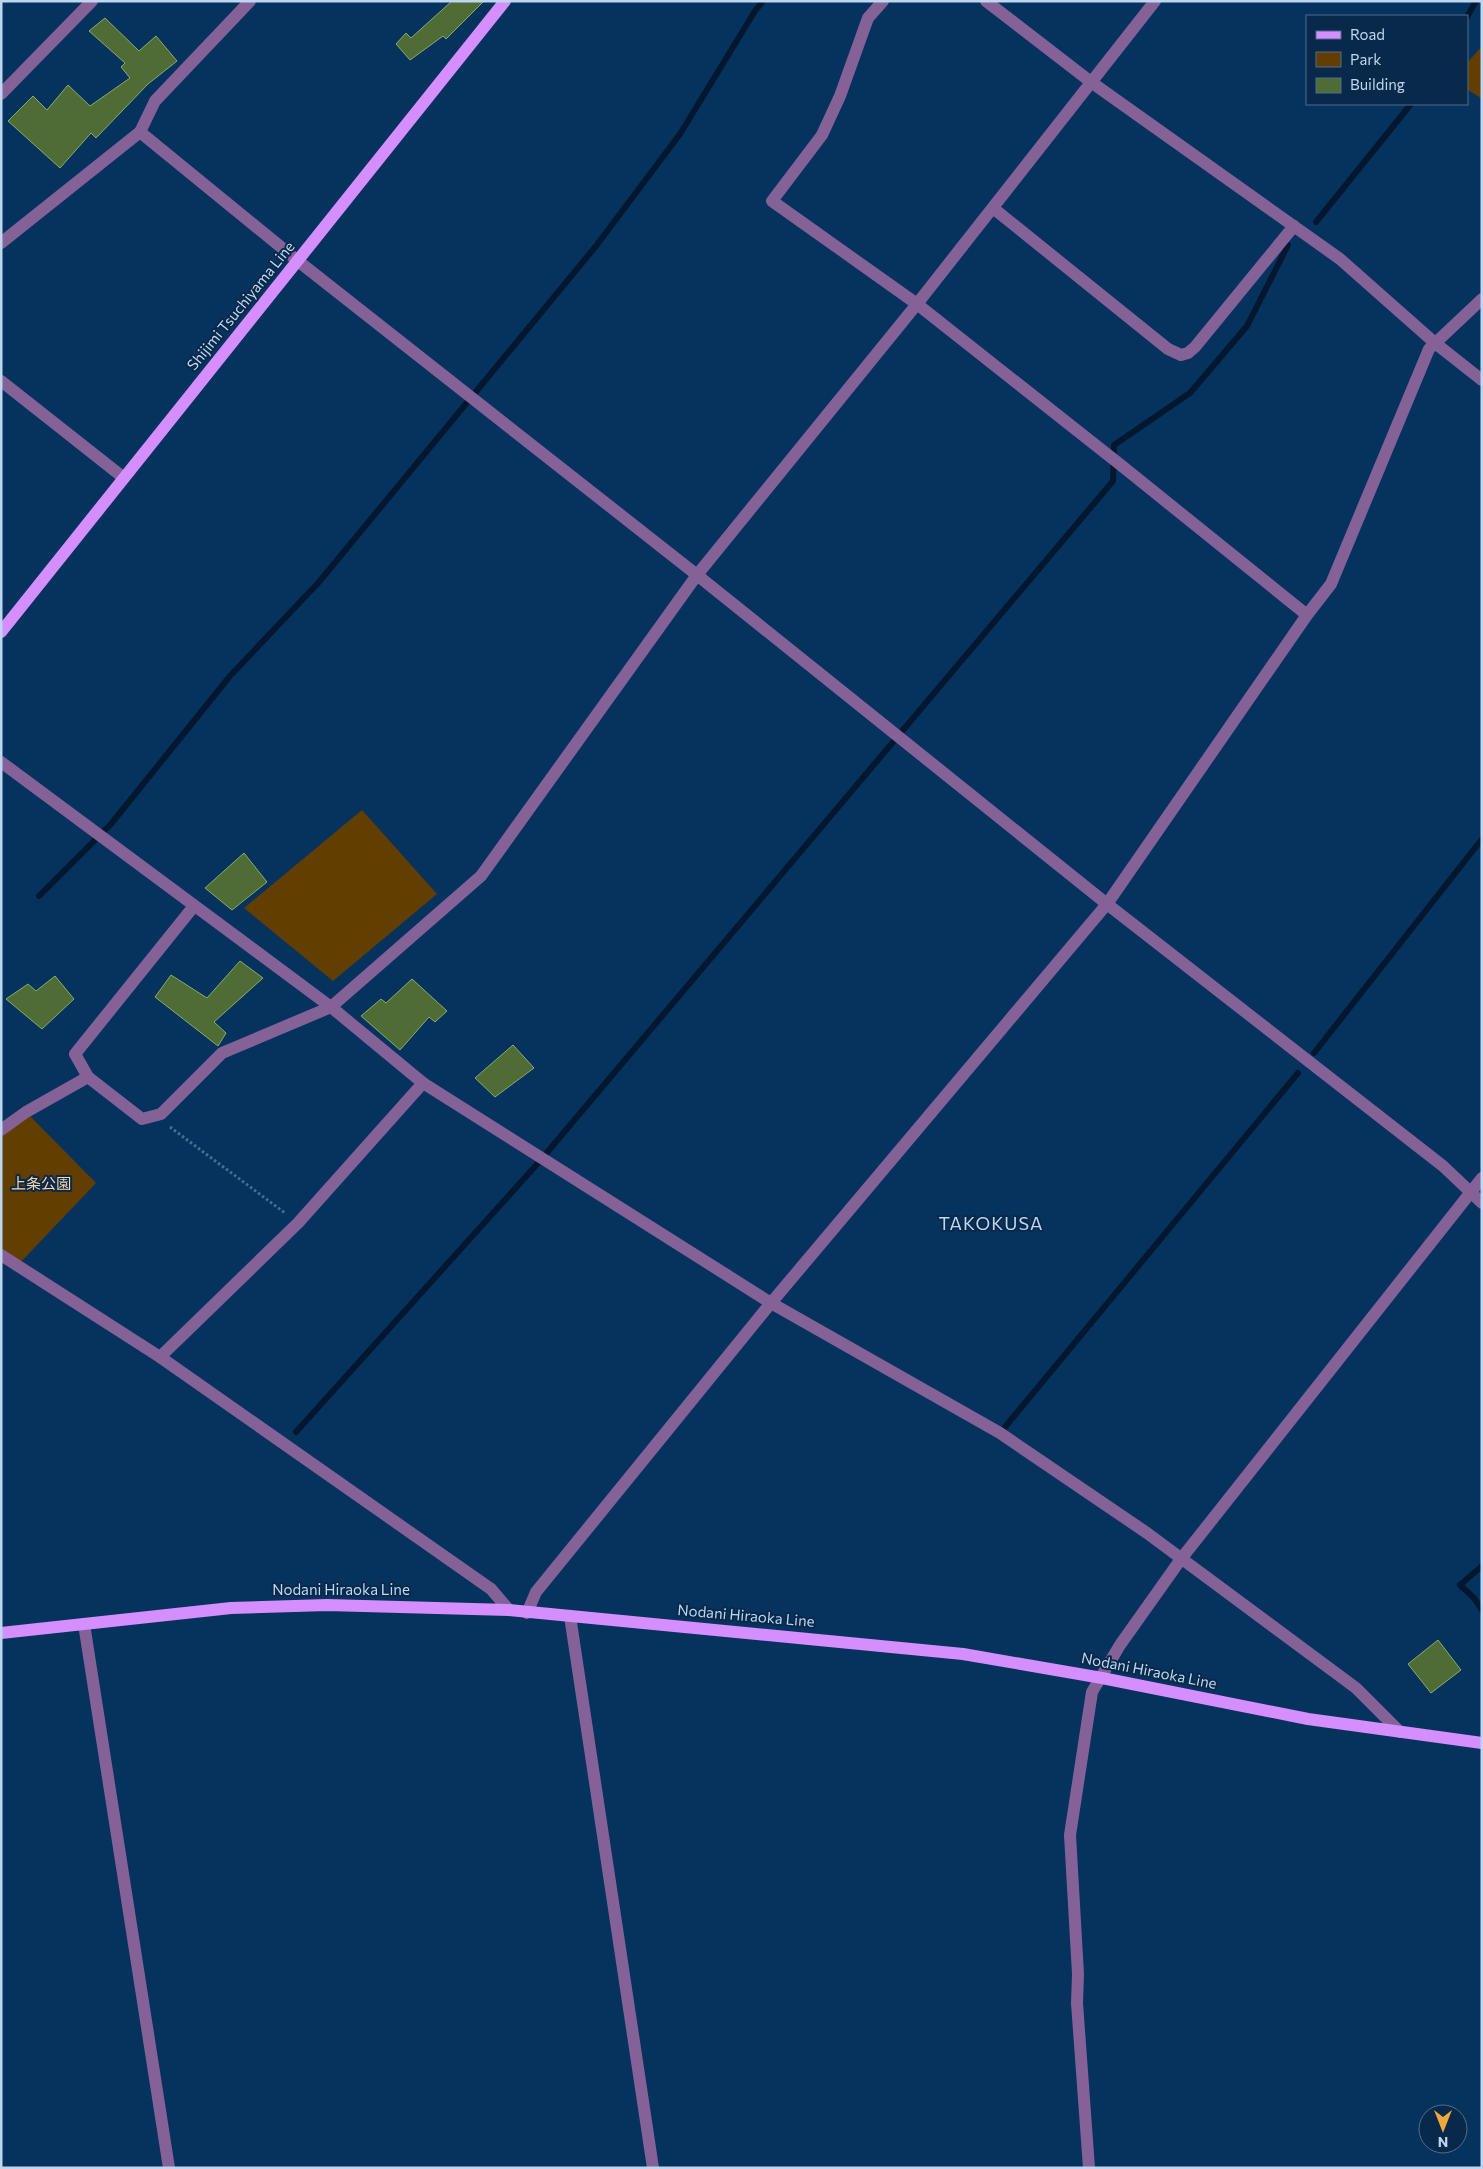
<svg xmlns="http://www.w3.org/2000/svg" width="1483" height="2169" font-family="Commissioner,'Noto Sans JP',sans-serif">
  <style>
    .green { fill: #623e00 }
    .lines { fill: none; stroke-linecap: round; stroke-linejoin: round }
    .stream { stroke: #031830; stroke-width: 6 }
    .building { fill: #4e6c34; stroke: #8aab70 }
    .path { stroke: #486e93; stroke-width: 3; stroke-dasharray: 2.5 2.5; stroke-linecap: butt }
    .minor { stroke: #846298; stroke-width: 12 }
    .major { stroke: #d58efd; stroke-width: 12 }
    .labels { text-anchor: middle; stroke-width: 4; stroke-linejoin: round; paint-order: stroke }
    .street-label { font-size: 15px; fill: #bfd6f1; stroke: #08294a }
    .park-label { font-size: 15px; fill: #f8d5ab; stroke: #08294a }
    .quarter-label { font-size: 18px; letter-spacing: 1px; fill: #bfd6f1; stroke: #08294a }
  </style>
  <rect width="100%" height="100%" fill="#05335e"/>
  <!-- green -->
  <g class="green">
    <path d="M1482,46V99L1467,89V63Z"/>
    <path d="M362,810L437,894L333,981L244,908Z"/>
    <path d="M26,1112L96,1183L17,1266L1,1255V1130Z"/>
  </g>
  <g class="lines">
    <!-- stream -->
    <g class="stream">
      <path d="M1467,17L1476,1"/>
      <path d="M1316,222L1411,104"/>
      <path d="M39,896L111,824L230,676L319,582L596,246L680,134L755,11L763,1"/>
      <path d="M1314,1053L1482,839"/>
      <path d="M296,1432L539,1162L1113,481L1114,445L1190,393L1247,326L1288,245"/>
      <path d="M1000,1433L1298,1073"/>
      <path d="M1482,1566L1460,1585L1474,1598L1482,1610"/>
    </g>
  </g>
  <!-- building -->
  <g class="building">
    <path d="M452,1H484L446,39L443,36L410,60L396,44L406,33L411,38Z"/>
    <path d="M105,18L139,51L156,36L177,61L148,84L96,138L91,133L60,168L8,121L33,96L47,110L68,85L90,106L130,78L121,67L125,63L89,31Z"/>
    <path d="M244,853L267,882L232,910L205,888Z"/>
    <path d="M240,961L263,978L214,1022L226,1033L218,1046L155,997L171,975L207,998Z"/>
    <path d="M55,976L74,999L42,1029L6,999L28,984L36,991Z"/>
    <path d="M412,979L447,1011L435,1022L429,1017L400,1050L361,1016L381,999L386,1003Z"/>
    <path d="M513,1045L534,1068L495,1097L475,1078Z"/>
    <path d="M1438,1640L1461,1670L1431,1693L1408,1664Z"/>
  </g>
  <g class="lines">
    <!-- path -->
    <path class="path" d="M170,1127L285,1213"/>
    <!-- minor -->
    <g class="minor">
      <path d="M883,1L868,18L840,96L822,135L772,201L917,304L1122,466L1307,615"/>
      <path d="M986,1L1091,82L1340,259L1435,343L1482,380"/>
      <path d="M1,94L92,1"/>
      <path d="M140,132L298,261L697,575L1107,904L1443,1166L1482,1203"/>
      <path d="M993,208L1168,349L1181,355L1188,353L1195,347L1294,226"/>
      <path d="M1,243L140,132L155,101L250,1"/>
      <path d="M1,381L124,478"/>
      <path d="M1,762L331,1007L423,1083L771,1303L1000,1433L1147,1533L1356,1688L1400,1732"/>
      <path d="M88,1077L75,1054L194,906"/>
      <path d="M1,1130L26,1112L88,1077L142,1119L161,1114L222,1053L331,1007L481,876L697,575L917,304L1155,1"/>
      <path d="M1,1255L160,1357L491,1589L509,1610"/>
      <path d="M160,1357L298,1223L423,1083"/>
      <path d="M527,1613L536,1592L771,1303L1107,904L1307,615L1331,584L1429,349L1482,299"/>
      <path d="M570,1616L653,2168"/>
      <path d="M84,1624L169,2168"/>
      <path d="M1089,2168L1077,2003L1078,1974L1070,1835L1092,1692L1120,1645L1181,1559L1482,1178"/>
    </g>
    <!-- major -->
    <g class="major">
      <path d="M1,632L505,1"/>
      <path d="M1,1633L231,1608L327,1605L509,1610L963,1654L1102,1678L1308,1719L1482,1743"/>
    </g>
  </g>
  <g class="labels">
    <!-- street labels -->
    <g class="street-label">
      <text transform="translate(241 306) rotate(-51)" y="5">Shijimi Tsuchiyama Line</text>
      <text x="341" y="1595">Nodani Hiraoka Line</text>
      <text transform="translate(746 1616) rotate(5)" y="5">Nodani Hiraoka Line</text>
      <text transform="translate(1149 1671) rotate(11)" y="5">Nodani Hiraoka Line</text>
    </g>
    <!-- park labels -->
    <g class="park-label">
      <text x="41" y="1189">上条公園</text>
    </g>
    <!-- quarter labels -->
    <g class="quarter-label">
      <text x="991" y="1230">TAKOKUSA</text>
    </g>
  </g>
  <!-- border -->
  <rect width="1483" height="2169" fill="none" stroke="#bfd6f1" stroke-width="5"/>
  <!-- legend -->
  <rect x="1306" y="15" width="162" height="90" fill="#08294a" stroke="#516e8d"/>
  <rect x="1316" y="31" width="25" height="8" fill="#d58efd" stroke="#516e8d"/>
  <text x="1350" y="40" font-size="15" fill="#bfd6f1">Road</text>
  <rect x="1316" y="52" width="25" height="15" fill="#623e00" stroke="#516e8d"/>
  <text x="1350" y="65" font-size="15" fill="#bfd6f1">Park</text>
  <rect x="1316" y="78" width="25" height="15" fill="#4e6c34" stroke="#516e8d"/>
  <text x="1350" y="90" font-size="15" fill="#bfd6f1">Building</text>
  <!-- north arrow -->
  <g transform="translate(1443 2129) rotate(180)"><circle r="24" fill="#08294a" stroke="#516e8d"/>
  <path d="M0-4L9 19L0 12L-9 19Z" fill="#efa73d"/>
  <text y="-8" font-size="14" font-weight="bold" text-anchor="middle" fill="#bfd6f1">N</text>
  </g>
</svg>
